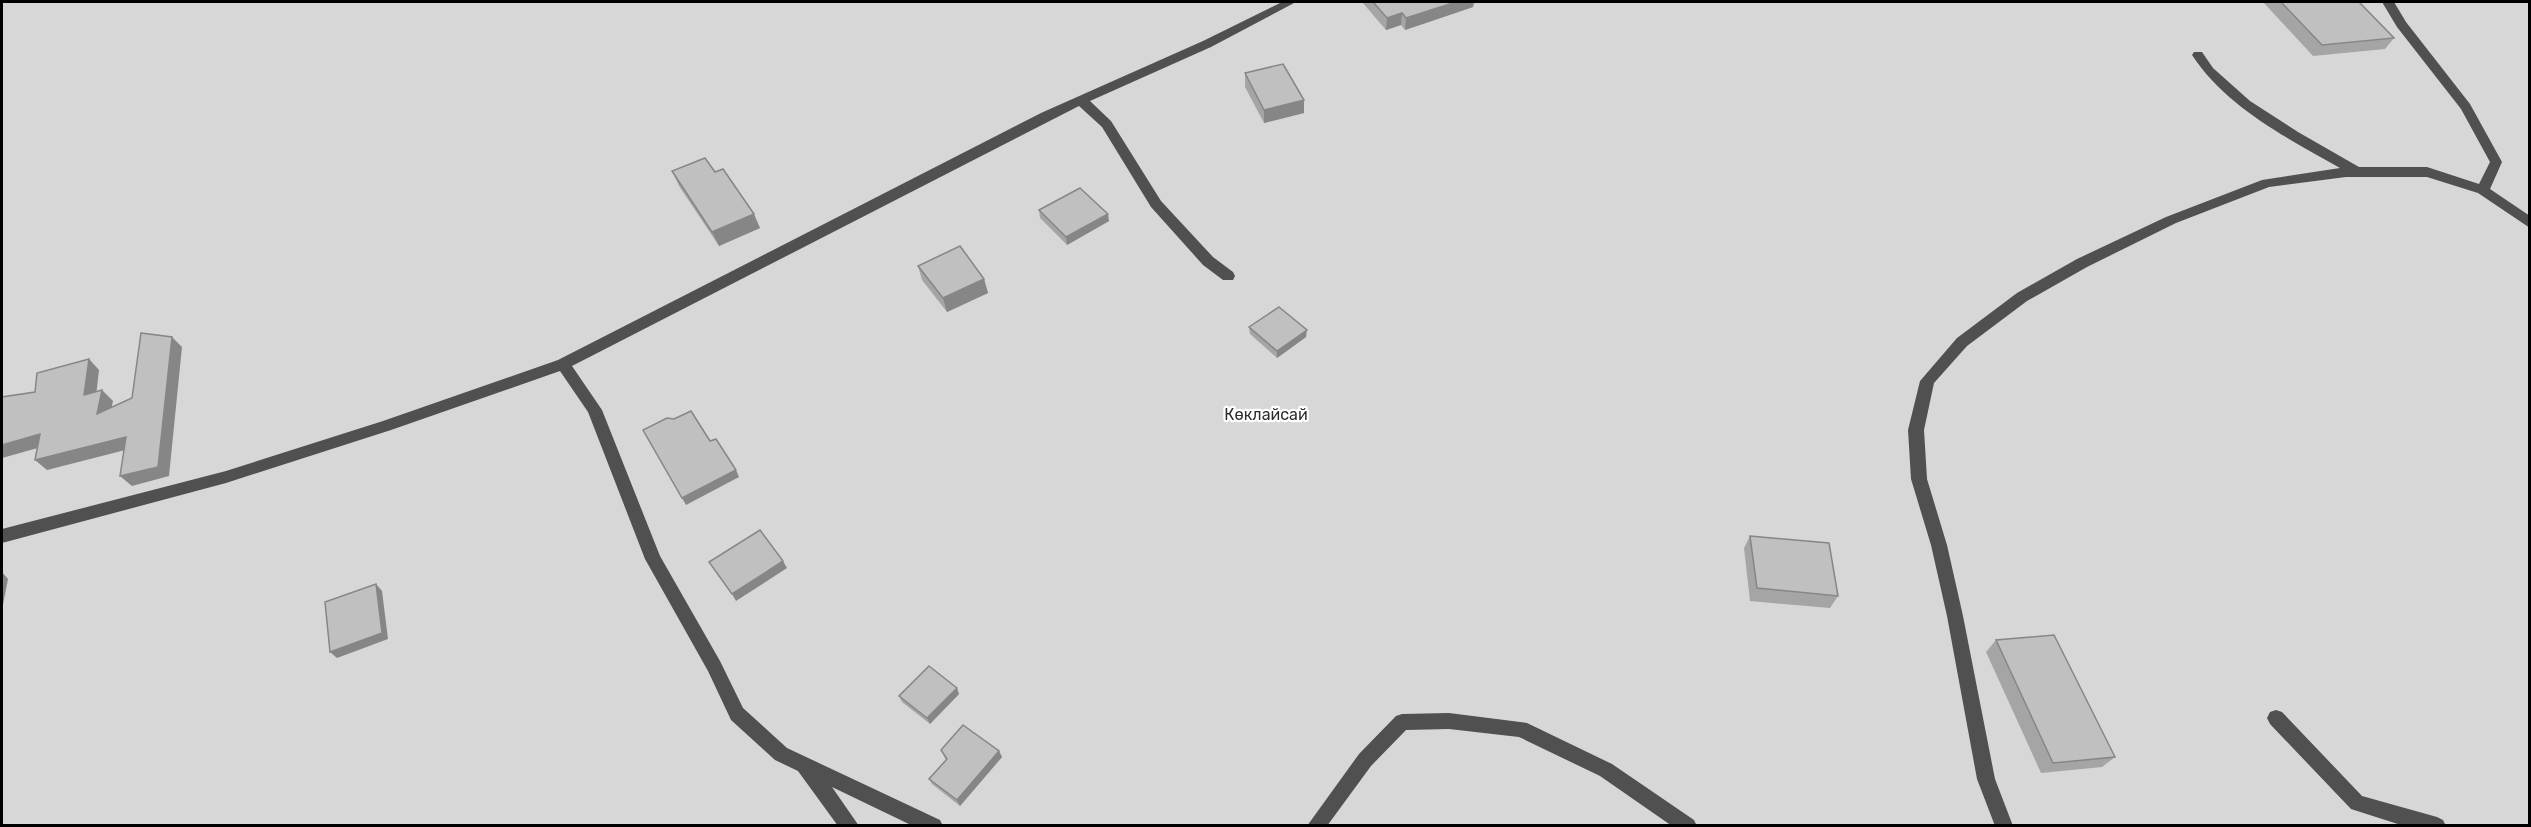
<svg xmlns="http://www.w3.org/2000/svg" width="2531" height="827" font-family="Rubik,sans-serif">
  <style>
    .green { fill: #d7d7d7 }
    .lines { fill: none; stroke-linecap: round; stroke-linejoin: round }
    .minor { fill: #505050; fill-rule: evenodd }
    .wall { fill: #a5a5a5 }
    .shaded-wall { fill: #868686 }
    .building { fill: #c0c0c0; stroke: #868686; stroke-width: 1.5 }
    .labels { text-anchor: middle; stroke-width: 4.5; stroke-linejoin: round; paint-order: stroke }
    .park-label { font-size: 16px; fill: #2e2e2e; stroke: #fff }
  </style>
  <rect width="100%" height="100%" fill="#fff"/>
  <!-- green -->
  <rect class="green" x="2" y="2" width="2527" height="823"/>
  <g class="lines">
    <!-- minor -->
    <g class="minor">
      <path d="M1282,2H1296L1211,47L1090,101L1111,121L1161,201L1213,257L1233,272L1235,276L1233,280H1223L1203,265L1151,207L1102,127L1079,106L572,366L602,410L660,556L720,661L743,708L787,748L940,820L943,826H913L832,787L859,826H838L798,771L775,760L731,720L708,671L645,559L588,412L560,371L391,430L226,483L2,543V529L226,471L383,421L558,360L1041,113L1203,41Z"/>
      <path d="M2382,2H2394L2406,22L2470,104L2502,162L2490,189L2530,216V228L2478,193L2427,177H2346L2269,187L2176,223L2087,267L2027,301L1967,346L1934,383L1924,430L1927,479L1947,545L1963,616L1995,779L2013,826H1995L1977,779L1947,616L1931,545L1911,479L1908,430L1920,381L1957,338L2017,293L2077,259L2166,217L2262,180L2340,168C2287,138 2226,107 2192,55L2194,52H2202L2213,68L2250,101L2298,132L2359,167H2427L2479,184L2490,162L2461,109L2397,27Z"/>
      <path d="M2276,710L2282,712L2362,796L2437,817L2443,820L2446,826H2404L2351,809L2270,724L2267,718L2270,712Z"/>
      <path d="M1449,713L1527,723L1612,764L1694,820L1697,826H1672L1600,776L1519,737L1449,729L1406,730L1371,766L1327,826H1307L1359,754L1396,716L1402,714Z"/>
    </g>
  </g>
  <!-- wall -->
  <g class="wall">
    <path d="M1362,2H1474L1473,7L1405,30L1401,25L1386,30Z"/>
    <path d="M2263,2H2359L2394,38L2385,49L2313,56Z"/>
    <path d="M1245,73L1304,113L1264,123L1245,87Z"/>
    <path d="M672,171L715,172L760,228L719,246L679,186Z"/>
    <path d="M1039,210L1109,221L1067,245L1040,218Z"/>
    <path d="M918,266L984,279L988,293L947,312L922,280Z"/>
    <path d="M1249,327L1306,337L1277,358L1250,334Z"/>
    <path d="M1750,536L1838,596L1830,608L1750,601L1744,548Z"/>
    <path d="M1996,640L2115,757L2102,767L2041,773L1986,652Z"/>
    <path d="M959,694L930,724L902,702L899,696Z"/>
    <path d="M941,750L999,751L1002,757L960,806L932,784L929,779L946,760Z"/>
  </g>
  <!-- shaded-wall -->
  <g class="shaded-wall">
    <path d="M1456,2H1474L1473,7L1405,30L1406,18Z"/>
    <path d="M1402,13L1401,25L1386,30L1387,18Z"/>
    <path d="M1304,100V113L1264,123V110Z"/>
    <path d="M754,214L760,228L719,246L712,232Z"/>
    <path d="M1108,214L1109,221L1067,245L1066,237Z"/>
    <path d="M984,279L988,293L947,312L943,298Z"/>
    <path d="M1307,330L1306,337L1277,358V351Z"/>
    <path d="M172,337L182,347L169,476L132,486L120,476Z"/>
    <path d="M89,359L99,370L95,405L84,395Z"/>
    <path d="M102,390L113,401L108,424L97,414Z"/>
    <path d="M40,434L52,444L2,458V445Z"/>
    <path d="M126,437L137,447L47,470L35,460Z"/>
    <path d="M736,470L739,477L686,505L682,498Z"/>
    <path d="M783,561L787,568L736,601L732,594Z"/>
    <path d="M2,572L8,579L2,610Z"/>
    <path d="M376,584L382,591L388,639L337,658L330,652Z"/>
    <path d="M957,688L959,694L930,724L927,718Z"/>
    <path d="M999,751L1002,757L960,806L957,800Z"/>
  </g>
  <!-- building -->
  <g class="building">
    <path d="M1373,2H1456L1406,18L1402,13L1387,18Z"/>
    <path d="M2281,2H2359L2394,38L2322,45Z"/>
    <path d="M1283,64L1304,100L1264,110L1245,73Z"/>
    <path d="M705,158L715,172L723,169L754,214L712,232L672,171Z"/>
    <path d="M1080,188L1108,214L1066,237L1039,210Z"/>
    <path d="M960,246L984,279L943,298L918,266Z"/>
    <path d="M1279,307L1307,330L1277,351L1249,327Z"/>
    <path d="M141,333L172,337L158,467L120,476L126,437L35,460L40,434L2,445V397L35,392L37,373L89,359L84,395L102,390L97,414L132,398Z"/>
    <path d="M691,411L710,441L716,439L736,470L682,498L643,430L667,418L674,419Z"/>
    <path d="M760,530L783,561L732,594L709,562Z"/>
    <path d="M1750,536L1829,543L1838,596L1757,588Z"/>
    <path d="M376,584L382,633L330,652L325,602Z"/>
    <path d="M2054,635L2115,757L2053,763L1996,640Z"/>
    <path d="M929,666L957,688L927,718L899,696Z"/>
    <path d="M963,725L999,751L957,800L929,779L947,759L941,750Z"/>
  </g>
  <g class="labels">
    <!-- park labels -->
    <g class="park-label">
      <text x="1266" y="420">Көклайсай</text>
    </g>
  </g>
  <!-- border -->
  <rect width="2531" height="827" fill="none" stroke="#000000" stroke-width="6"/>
</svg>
